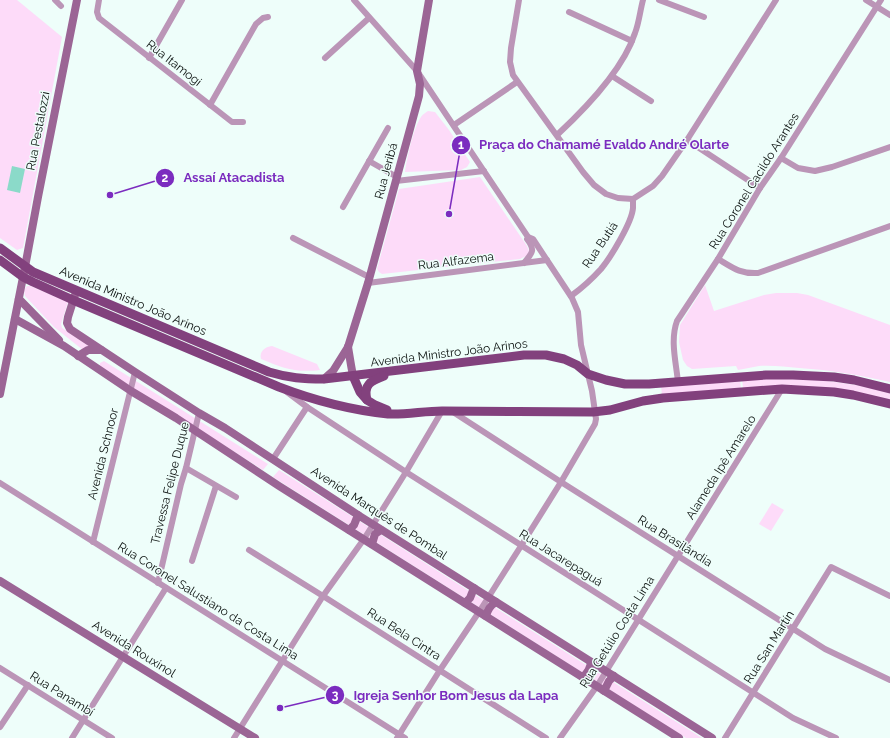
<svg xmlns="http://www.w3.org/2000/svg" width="890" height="738" font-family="Raleway,sans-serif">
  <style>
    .green { fill: #fddbf9 }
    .water { fill: #8bdac9 }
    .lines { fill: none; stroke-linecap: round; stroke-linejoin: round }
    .street { stroke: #bb95b7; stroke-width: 6 }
    .secondary { stroke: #9b6595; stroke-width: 8 }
    .primary { stroke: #82417d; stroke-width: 9 }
    .labels { text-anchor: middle; stroke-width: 3; stroke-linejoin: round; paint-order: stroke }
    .street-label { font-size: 12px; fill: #0a100e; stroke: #eefefa }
    .leader { fill: none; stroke: #7b2cbf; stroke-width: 1.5 }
    .callout-dot { fill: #7b2cbf; stroke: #eefefa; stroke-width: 1.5 }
    .mark-label { font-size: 12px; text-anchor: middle; font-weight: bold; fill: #fff }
    .callout-label { font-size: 13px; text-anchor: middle; font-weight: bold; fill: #7b2cbf; stroke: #eefefa; stroke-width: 3; stroke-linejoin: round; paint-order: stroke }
  </style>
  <rect width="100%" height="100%" fill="#eefefa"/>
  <!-- green -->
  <g class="green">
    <path d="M0,0H17L62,37L23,248L17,250L0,238Z"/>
    <path d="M428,111L435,112L449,130L470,162L467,167L461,170L405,172C407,158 413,129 421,117C422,115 425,113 428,111Z"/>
    <path d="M480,177L527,246L529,251L528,255L520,259L382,274L379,272L377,269L399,189Z"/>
    <path d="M705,285L714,311L764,295L776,293H797L808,295L890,325V382C859,375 831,370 799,368C786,367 773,365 759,366C752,367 745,369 738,370L736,366L692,369L687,366L683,360L679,342L680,325Z"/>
    <path d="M27,286H31L68,302L61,324L62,328L92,347L83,350L54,327L25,296L24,290Z"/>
    <path d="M272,346L317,364L320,370C295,373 283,368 261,359C259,351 265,347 272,346Z"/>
    <path d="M104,361L268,464L263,470L100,367V363Z"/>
    <path d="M794,376L890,390V401L886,400L743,389L742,378Z"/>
    <path d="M740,379L741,390L662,396L661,385Z"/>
    <path d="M279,470L499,610L702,738H686L273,477Z"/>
    <path d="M772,503L784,510L771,531L759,524Z"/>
  </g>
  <!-- water -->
  <path class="water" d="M12,166L25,169L20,193L7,190Z"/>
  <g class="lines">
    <!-- street -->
    <g class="street">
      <path d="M55,0L61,6"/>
      <path d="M99,0L97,12L99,18L232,122H243"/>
      <path d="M354,0L417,71L528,237L527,239C536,251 532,253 524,263"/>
      <path d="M519,0L511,48L510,62L513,75L583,172L594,185L606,194L618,198L633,199L653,186L662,176L687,140L776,0"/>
      <path d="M659,0L704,17"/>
      <path d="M866,0L890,15"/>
      <path d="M569,12L632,41"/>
      <path d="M149,58L182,0"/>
      <path d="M325,58L369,18"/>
      <path d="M612,76L651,101"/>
      <path d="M210,105L256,24L263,18L268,17"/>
      <path d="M454,125L517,82"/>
      <path d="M557,135C585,109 623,70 635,33C639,23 640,11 643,0"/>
      <path d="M687,140L760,188"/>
      <path d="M781,158L798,168L815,171L832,167L890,147"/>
      <path d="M369,161L397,177"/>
      <path d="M396,181L484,171"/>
      <path d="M343,207L388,128"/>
      <path d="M293,238L369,277"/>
      <path d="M718,259C733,268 740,274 758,273L890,226"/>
      <path d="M368,283L547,260"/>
      <path d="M571,296C582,288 592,279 601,269C611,257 632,222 633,208C633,205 633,202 633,199"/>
      <path d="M678,382C676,362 670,340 677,321L718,259L760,188L781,158L881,0"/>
      <path d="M287,392L307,407L406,472L793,718L836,738"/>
      <path d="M453,412L561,482L825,649L890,680"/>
      <path d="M273,459L307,407"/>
      <path d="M186,468L236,497"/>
      <path d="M0,483L405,738"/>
      <path d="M93,542L135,372"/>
      <path d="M249,550L323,596L546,738"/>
      <path d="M192,561L216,486"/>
      <path d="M158,583L181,484L186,468L199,413"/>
      <path d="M0,668L112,738"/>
      <path d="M0,727L28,685"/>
      <path d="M72,738L166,588"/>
      <path d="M234,738L323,596L364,539L406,472L442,411"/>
      <path d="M397,738L440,670L479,612L521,546L561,482L595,424L596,419L592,391L581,345L578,312L572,298L533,239L528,237"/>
      <path d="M560,738L597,686L782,389"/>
      <path d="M725,738L831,567L890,596"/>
    </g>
    <!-- secondary -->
    <g class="secondary">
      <path d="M75,295L68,317L67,323L70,329L135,372L199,413L225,428L358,515L712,738"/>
      <path d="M19,299L59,340"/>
      <path d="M15,319L64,346L131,391L176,418L279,486L679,738"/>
      <path d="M348,347L351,365L353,376"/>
      <path d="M78,356L88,350H101"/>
      <path d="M324,379L333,371L348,347L368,283L419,96L420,84L417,71L429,0"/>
      <path d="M0,394L25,267L38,197L77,0"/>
      <path d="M349,530L354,525L358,515"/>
      <path d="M372,544L375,534L381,530"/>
      <path d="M0,581L255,738"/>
      <path d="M465,603L470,598L474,588"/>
      <path d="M486,616C488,609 490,606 496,602"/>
      <path d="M583,677C588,672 590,669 591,662"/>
      <path d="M604,691L609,681L614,676"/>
    </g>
    <!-- primary -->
    <g class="primary">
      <path d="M0,248L33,272L269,372C289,378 303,379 324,379L524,355H546L564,359L577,365L588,374L606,380L625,384H649L741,377L766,375H793L834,377L854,380L890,389"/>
      <path d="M0,260L23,277L33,282L73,300L279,387C313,400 351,410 388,414C406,415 424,411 442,411C492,411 543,412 593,412L610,410L643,401L663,398L782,389L834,392L853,395L890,404"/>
      <path d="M353,376L360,392L367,400"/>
      <path d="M384,376C371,381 363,384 367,400L375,405L387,410"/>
    </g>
  </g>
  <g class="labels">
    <!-- street labels -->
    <g class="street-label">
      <text transform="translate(174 63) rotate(38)" y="4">Rua Itamogi</text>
      <text transform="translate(38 131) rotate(-79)" y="4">Rua Pestalozzi</text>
      <text transform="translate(386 171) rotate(-75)" y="4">Rua Jeribá</text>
      <text transform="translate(754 181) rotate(-58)" y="4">Rua Coronel Cacildo Arantes</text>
      <text transform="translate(600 245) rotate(-56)" y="4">Rua Butiá</text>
      <text transform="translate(456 261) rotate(-7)" y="4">Rua Alfazema</text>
      <text transform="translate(133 301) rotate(23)" y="4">Avenida Ministro João Arinos</text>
      <text transform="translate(449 353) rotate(-7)" y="4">Avenida Ministro João Arinos</text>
      <text transform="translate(103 454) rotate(-76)" y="4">Avenida Schnoor</text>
      <text transform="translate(721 467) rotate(-58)" y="4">Alameda Ipê Amarelo</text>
      <text transform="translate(170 483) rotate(-76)" y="4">Travessa Felipe Duque</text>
      <text transform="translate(379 513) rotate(33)" y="4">Avenida Marquês de Pombal</text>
      <text transform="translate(675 541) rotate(32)" y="4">Rua Brasilândia</text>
      <text transform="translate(561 558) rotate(32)" y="4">Rua Jacarepaguá</text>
      <text transform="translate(208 601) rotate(32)" y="4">Rua Coronel Salustiano da Costa Lima</text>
      <text transform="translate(617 632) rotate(-58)" y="4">Rua Getúlio Costa Lima</text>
      <text transform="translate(404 634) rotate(33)" y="4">Rua Bela Cintra</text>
      <text transform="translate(769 647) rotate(-58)" y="4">Rua San Martín</text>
      <text transform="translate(134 649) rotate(32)" y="4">Avenida Rouxinol</text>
      <text transform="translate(62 694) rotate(32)" y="4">Rua Panambí</text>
    </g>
  </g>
  <!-- callouts -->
  <path class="leader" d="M449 214L461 145M110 195L165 178M280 708L335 695"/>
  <g class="callout-dot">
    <circle cx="449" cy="214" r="4"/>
    <circle cx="110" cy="195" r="4"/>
    <circle cx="280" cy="708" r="4"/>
    <circle cx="461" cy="145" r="10"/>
    <circle cx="165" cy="178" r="10"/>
    <circle cx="335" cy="695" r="10"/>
  </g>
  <g class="mark-label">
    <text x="461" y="149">1</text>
    <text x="165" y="182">2</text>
    <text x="335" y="699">3</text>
  </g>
  <g class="callout-label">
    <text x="604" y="149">Praça do Chamamé Evaldo André Olarte</text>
    <text x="234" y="182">Assaí Atacadista</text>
    <text x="456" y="700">Igreja Senhor Bom Jesus da Lapa</text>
  </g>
</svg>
